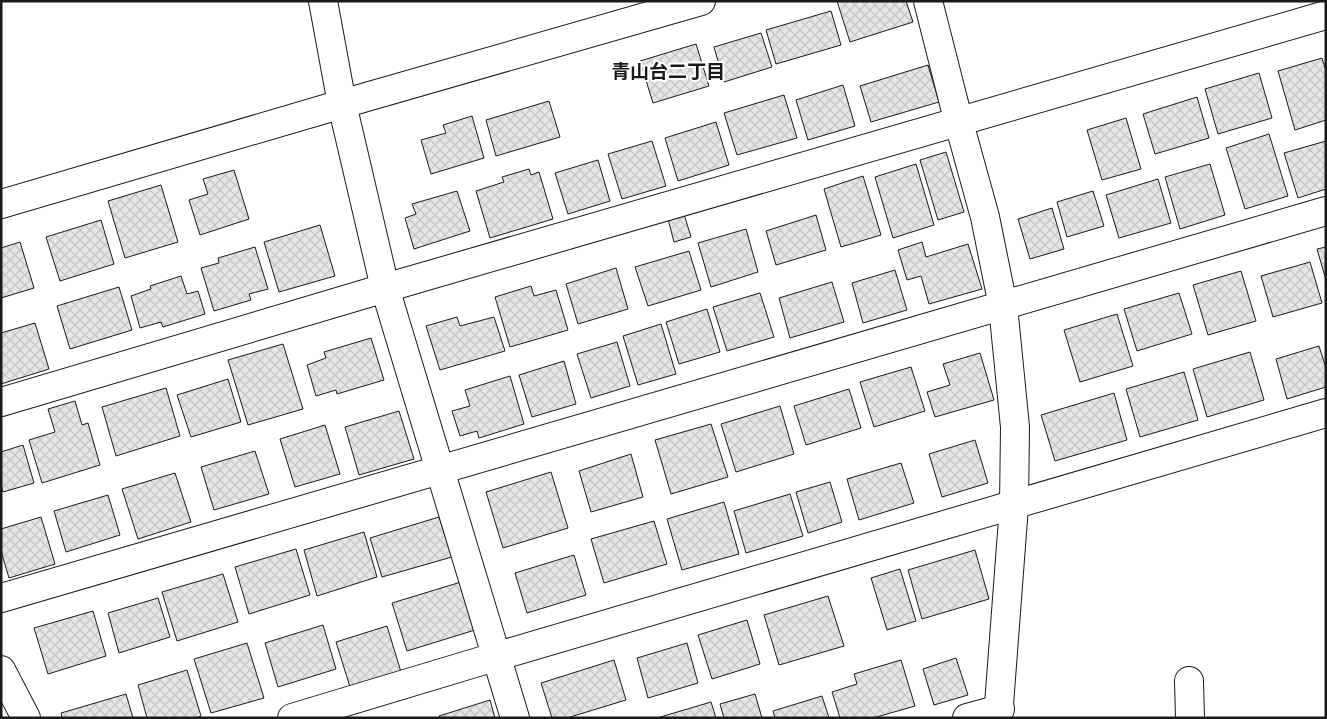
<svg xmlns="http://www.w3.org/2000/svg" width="1327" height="719" font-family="'Alegreya Sans','Noto Sans JP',sans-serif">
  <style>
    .building { fill: url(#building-cross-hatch); stroke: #1a1a1a }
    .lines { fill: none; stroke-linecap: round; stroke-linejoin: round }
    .minor-casing { stroke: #1a1a1a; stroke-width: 30 }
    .minor { stroke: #fff; stroke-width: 28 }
    .labels { text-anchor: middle; stroke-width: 4; stroke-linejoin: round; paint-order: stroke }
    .neighbourhood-label { font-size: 19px; font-weight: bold; fill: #1a1a1a; stroke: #fff }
  </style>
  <defs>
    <pattern id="building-cross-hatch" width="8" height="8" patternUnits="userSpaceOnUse" patternTransform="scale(1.25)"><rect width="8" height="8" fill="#e6e6e6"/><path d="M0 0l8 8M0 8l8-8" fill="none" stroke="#c5c5c5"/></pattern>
  </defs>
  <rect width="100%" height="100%" fill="#fff"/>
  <!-- building -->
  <g class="building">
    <path d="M837,1H906L913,22L850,42Z"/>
    <path d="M831,11L841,45L776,64L766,30Z"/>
    <path d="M761,33L772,67L724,82L714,47Z"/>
    <path d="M696,44L709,86L653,103L640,61Z"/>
    <path d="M1322,58L1326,71V120L1295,130L1278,71Z"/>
    <path d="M928,65L939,102L871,122L860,86Z"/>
    <path d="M1259,73L1272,118L1218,134L1205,89Z"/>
    <path d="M843,85L855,126L808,140L796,100Z"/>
    <path d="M784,95L797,138L737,155L724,113Z"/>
    <path d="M1197,97L1209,138L1155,154L1143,114Z"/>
    <path d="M549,101L560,137L496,156L486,120Z"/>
    <path d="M472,116L484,158L431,174L421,140L446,133L443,125Z"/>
    <path d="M1126,118L1141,169L1102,180L1087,130Z"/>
    <path d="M716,122L729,165L678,181L665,138Z"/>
    <path d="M1269,134L1288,196L1245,209L1226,148Z"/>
    <path d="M652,141L666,186L622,199L608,154Z"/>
    <path d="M1326,141V189L1298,198L1284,153Z"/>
    <path d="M946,152L964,212L938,220L920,160Z"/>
    <path d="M598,160L610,201L568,214L555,173Z"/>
    <path d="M916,164L934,225L893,238L875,177Z"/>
    <path d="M1210,164L1225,215L1180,229L1165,177Z"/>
    <path d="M529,169L531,175L539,172L553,219L490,238L476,191L504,182L502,177Z"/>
    <path d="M234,170L249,219L200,235L189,200L208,194L203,179Z"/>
    <path d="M863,176L881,235L841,247L824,189Z"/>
    <path d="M1158,179L1171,223L1119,238L1106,195Z"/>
    <path d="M161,185L178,242L125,258L108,201Z"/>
    <path d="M457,191L470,231L414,249L405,218L416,214L412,204Z"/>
    <path d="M1093,191L1104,226L1067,237L1057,202Z"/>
    <path d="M1052,208L1064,249L1030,259L1018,219Z"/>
    <path d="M684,214L691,237L674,242L668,219Z"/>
    <path d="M816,215L826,250L776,265L766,231Z"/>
    <path d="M101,220L114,264L60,281L46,237Z"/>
    <path d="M320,225L335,276L279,292L264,242Z"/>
    <path d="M746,229L758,272L711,287L698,243Z"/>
    <path d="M20,242L34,288L1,298V248Z"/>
    <path d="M922,242L926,257L968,244L982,289L929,304L921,276L907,280L898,250Z"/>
    <path d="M255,247L268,289L249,294L251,300L214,311L201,268L219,263L218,258Z"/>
    <path d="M1326,247V280L1317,249Z"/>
    <path d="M689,251L701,290L648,306L635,267Z"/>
    <path d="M1310,262L1322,303L1273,317L1261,276Z"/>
    <path d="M616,268L628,309L578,324L566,284Z"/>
    <path d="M895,270L907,310L863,323L852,283Z"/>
    <path d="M1241,271L1256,321L1208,335L1193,285Z"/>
    <path d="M181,276L187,294L198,291L205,314L163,327L161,322L140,328L131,296L151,289L150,286Z"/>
    <path d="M832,282L844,322L790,338L779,298Z"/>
    <path d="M531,286L534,296L556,290L568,330L510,347L495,297Z"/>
    <path d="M119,287L132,330L70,349L57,306Z"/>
    <path d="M760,293L774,337L727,351L713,307Z"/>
    <path d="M1179,293L1192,334L1137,351L1124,309Z"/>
    <path d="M707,309L720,352L679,364L666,322Z"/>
    <path d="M1117,314L1133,366L1080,382L1064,330Z"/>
    <path d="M457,317L460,326L494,317L505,351L440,370L426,326Z"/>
    <path d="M35,323L49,369L1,384V333Z"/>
    <path d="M661,324L676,374L638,385L623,336Z"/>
    <path d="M371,338L384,380L337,394L336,390L316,396L307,365L326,358L324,352Z"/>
    <path d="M617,342L630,386L591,398L577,354Z"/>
    <path d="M283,344L303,409L248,425L228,360Z"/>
    <path d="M1319,346L1326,368V387L1287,399L1276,359Z"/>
    <path d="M1250,352L1264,400L1207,417L1193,369Z"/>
    <path d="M980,353L994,400L935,417L927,392L950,385L943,364Z"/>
    <path d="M564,361L576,404L532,417L519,375Z"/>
    <path d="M911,367L925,411L874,427L860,382Z"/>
    <path d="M1184,372L1198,420L1140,437L1126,389Z"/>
    <path d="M510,376L524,424L479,438L477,431L460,436L452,411L470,406L465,390Z"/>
    <path d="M228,379L241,422L191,437L177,395Z"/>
    <path d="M166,388L180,436L116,456L102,407Z"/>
    <path d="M849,389L861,428L806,445L794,406Z"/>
    <path d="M1114,393L1127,440L1055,461L1041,415Z"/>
    <path d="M75,401L82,425L88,423L100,465L42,483L29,440L55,432L48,409Z"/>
    <path d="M780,406L794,454L736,472L721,424Z"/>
    <path d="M399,411L414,459L359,475L345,427Z"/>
    <path d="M711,424L728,477L671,494L655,440Z"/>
    <path d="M325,425L340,474L295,487L280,439Z"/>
    <path d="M975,440L988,483L942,497L929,454Z"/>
    <path d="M23,445L34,483L3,492L1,486V452Z"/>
    <path d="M255,451L269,494L214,510L201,467Z"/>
    <path d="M631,454L643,497L591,512L579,471Z"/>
    <path d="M901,463L914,503L859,520L847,479Z"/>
    <path d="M551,472L568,528L503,548L486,492Z"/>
    <path d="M175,473L191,522L138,539L122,489Z"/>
    <path d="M830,482L842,522L808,533L796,492Z"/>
    <path d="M790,494L803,536L746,553L734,511Z"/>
    <path d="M108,495L120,535L66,552L54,511Z"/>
    <path d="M724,502L739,554L682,570L667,519Z"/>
    <path d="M41,517L55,564L9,578L1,551V529Z"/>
    <path d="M439,517L452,557L382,577L370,538Z"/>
    <path d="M654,521L667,564L604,583L591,539Z"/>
    <path d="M364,532L377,577L317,596L304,550Z"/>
    <path d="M296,549L310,595L249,614L235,567Z"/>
    <path d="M975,550L989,599L922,619L908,570Z"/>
    <path d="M574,555L586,595L527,613L515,573Z"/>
    <path d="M900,569L916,621L887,630L871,578Z"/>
    <path d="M223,574L238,622L177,641L162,592Z"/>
    <path d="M461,582L475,630L407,651L392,603Z"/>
    <path d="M828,596L844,646L779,665L764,615Z"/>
    <path d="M158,598L170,637L119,653L108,613Z"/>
    <path d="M93,611L106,656L48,674L34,628Z"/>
    <path d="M747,620L760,664L712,679L698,635Z"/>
    <path d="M323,625L336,669L278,687L265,643Z"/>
    <path d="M387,626L401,672L350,687L336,642Z"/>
    <path d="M247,643L264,698L211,713L194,659Z"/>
    <path d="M687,643L698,683L648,698L637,658Z"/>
    <path d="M956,658L968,695L934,705L923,669Z"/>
    <path d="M614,660L626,700L567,718H552L541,683Z"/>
    <path d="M901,660L915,706L873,718H840L832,692L857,684L854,674Z"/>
    <path d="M187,670L201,716L196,718H147L138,685Z"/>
    <path d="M126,694L133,718H62L61,713Z"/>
    <path d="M755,694L762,718H724L720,704Z"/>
    <path d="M822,696L829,718H775L773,711Z"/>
    <path d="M490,700L495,718H440L439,716Z"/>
    <path d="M711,702L716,718H657Z"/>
  </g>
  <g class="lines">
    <!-- minor casing -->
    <g class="minor-casing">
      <g id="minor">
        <path d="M323,1L342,104L385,288L515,718"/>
        <path d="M928,1L959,123L985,217L1003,306L1015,427L1014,506L998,718"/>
        <path d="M1,204L342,104L701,1"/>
        <path d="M1,402L385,288L1326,15"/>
        <path d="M1,598L1326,211"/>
        <path d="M1,670L26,718"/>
        <path d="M1189,681L1190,718"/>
        <path d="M292,718L498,656L1326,413"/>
        <path d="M967,718L1000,709"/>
      </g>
    </g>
    <!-- minor -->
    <use href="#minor" class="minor"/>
  </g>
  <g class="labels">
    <!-- neighbourhood labels -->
    <g class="neighbourhood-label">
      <text x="668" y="78">青山台二丁目</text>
    </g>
  </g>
  <!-- border -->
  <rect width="1327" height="719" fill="none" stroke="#1a1a1a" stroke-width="5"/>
</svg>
